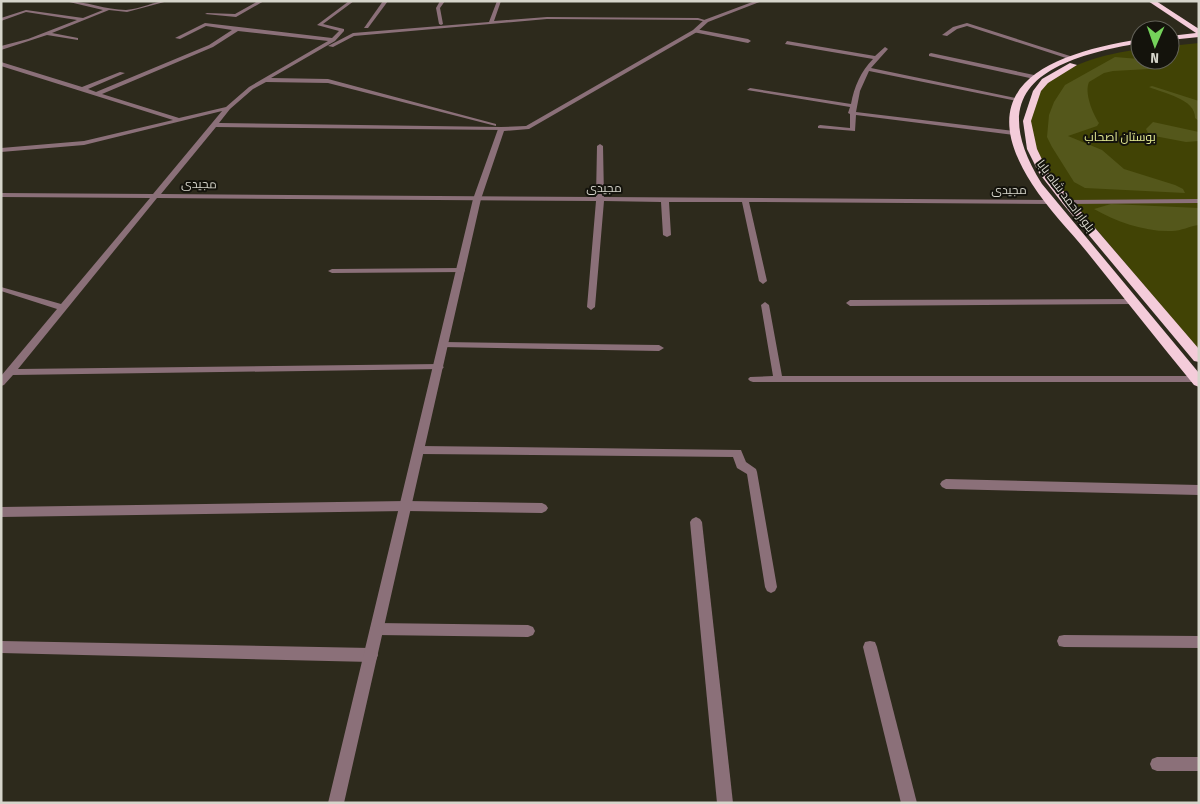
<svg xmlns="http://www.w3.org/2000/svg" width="1200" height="804" font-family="'Fira Sans Condensed',Cairo,sans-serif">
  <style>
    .green { fill: #414305 }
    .forest { fill: #54571b }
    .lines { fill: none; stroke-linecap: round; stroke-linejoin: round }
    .minor { fill: #8b7079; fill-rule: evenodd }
    .tertiary { fill: #8b7079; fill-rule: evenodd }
    .trunk { fill: #f4ccda; fill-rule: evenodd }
    .labels { text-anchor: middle; stroke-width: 4; stroke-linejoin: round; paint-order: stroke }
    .far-park-label { font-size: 12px; fill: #e6ec94; stroke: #14130c }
    .far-street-label { font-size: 12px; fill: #d6d5cb; stroke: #14130c }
  </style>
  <rect width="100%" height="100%" fill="#2d2a1c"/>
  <!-- green -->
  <path class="green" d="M1199,43V350L1047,171C1040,158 1033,146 1031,132C1021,73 1097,55 1140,49V60H1170V46Z"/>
  <!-- forest -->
  <g class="forest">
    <path d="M1115,57L1151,60L1156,64L1154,68L1149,69L1113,71L1104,73L1089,82C1084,93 1093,114 1099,123L1097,126L1068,136L1102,150L1124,169L1175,185L1183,189L1185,193L1085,188L1074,182L1052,147L1047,137L1049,115L1054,102L1065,85Z"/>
    <path d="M1152,86L1199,101V121L1195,118C1196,99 1163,93 1149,87Z"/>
    <path d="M1153,122L1199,132V141L1186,142L1149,135L1146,129Z"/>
    <path d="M1111,204L1199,208V225C1190,226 1181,231 1172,231C1145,232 1117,222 1094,209Z"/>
  </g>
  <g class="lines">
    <!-- minor -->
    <g class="minor">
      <path d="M65,1C86,1 106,10 126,10C141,9 154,1 168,1L127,12L109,10L52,33L78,38V40L47,35L1,50V46L28,39L77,20L26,12L1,21V18L26,10L83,18L103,10Z"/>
      <path d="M258,1H264L236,17L205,14L207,13L235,14Z"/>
      <path d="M349,1H354L323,24L344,29V31L335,41L271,78L328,79L496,124V126L328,83L266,82L253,89L230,109L219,123L501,127L504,129L503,130L216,127L161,194L596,197L597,146L600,144L603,146L604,197L1051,200L1055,202L1051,204L749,202L767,281L763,284L759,281L742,202H669L671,235L667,237L663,235L661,202L604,201L595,307L591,310L587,307L596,201L157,198L18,369L439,364L444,367L442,369L13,375L4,385L1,386V376L57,309L1,291V287L61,304L150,198L1,197V193L153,194L222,111L84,145L1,152V148L84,141L173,120L1,66V62L82,87L120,72L125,73L88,89L96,92L209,45L232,30L206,26L180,39L175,38L205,23L332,38L339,31L317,25ZM238,31L328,41L249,87L226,107L179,118L102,94L213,47Z"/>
      <path d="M383,1H388L368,28H364Z"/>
      <path d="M440,1H445L440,8L443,24L441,25L439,24L436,8Z"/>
      <path d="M497,1H501L494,21L547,17L698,18L708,21L706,22L698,20L547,19L354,36L333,47L328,46L353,33L489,22Z"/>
      <path d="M967,23L1070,56L1071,57L1066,58L967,26L957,29L947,36L942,35L953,27Z"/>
      <path d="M695,29L748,39L751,41L748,43L693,32Z"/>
      <path d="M787,41L875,56L885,47L888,49L871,68L1020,99L1017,101L869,71L860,91L856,112L1014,131L1017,133L1014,135L856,115L855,131L818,128V126L820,125L850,128V114L848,113L850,107L747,90L750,88L851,104C854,87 861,71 873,59L785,44Z"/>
      <path d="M931,53L1034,75L1037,77L1034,79L929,56V54Z"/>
      <path d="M1199,199V203L1067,204L1063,202L1067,200Z"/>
      <path d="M461,268L465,270L464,272L332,273L328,271L332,269Z"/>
      <path d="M1133,299L1137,302L1136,304L850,306L846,303L850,300Z"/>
      <path d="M765,302L769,305L782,376H1199V382H753L750,381L748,379L750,377L773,376L761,305Z"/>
      <path d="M444,342L659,345L664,348L659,351L441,347L439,345L441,343Z"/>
      <path d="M420,446L741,450L746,462L756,469L757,472L777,587L775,591L771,593L767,591L765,587L747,474L737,468L733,457L420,454L416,453L415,450L416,447Z"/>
      <path d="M946,479L1199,485V495L946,489L942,487L940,484L942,481Z"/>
      <path d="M406,501L542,503L546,505L548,508L546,511L542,513L406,511L1,517V507Z"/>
      <path d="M696,517L700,519L702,522L733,803H717L690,522L692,519Z"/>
      <path d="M377,623L528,625L533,627L535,631L533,635L528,637L377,635L372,633L370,629L372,625Z"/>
      <path d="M1064,635L1199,636V648L1064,647L1059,646L1057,641L1059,636Z"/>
      <path d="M1,641L371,648L376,650L378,655L376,660L371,662L1,653Z"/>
      <path d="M870,641L875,642L877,647L917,803H901L863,647L865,642Z"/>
      <path d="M1157,757H1199V771H1157L1152,769L1150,764L1152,759Z"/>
    </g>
    <!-- tertiary -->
    <path class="tertiary" d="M755,1H762L708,22L697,32L529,129L504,131L481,199L344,803H328L473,199L498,129L501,127L526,126L693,30L704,20Z"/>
    <!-- trunk -->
    <g class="trunk">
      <path d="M1148,1H1156L1199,29V37L1170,40V36L1196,33Z"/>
      <path d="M1140,39V43C1054,58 980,85 1042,184L1199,373V387L1194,385C1158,341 1123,297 1087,252C1069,230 1048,209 1032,184C966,82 1056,53 1140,39Z"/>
      <path d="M1070,63L1077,65L1048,83L1041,91L1031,121L1037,149L1048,172L1071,200L1199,349V362L1194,361L1063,204L1039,173L1027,149L1023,121L1033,91L1042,79Z"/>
    </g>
  </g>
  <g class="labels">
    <!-- far-park labels -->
    <g class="far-park-label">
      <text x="1120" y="141">بوستان اصحاب</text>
    </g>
    <!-- far-street labels -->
    <g class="far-street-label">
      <text transform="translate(199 184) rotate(1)" y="4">مجیدی</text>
      <text x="604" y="192">مجیدی</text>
      <text x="1009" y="194">مجیدی</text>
      <text transform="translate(1066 196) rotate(53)" y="4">بلوار احمد شاه بابا</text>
    </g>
  </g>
  <!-- border -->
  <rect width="1200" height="804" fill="none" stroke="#d6d5cb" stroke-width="5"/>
  <!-- north arrow -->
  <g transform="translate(1155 45) rotate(182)"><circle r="24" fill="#14130c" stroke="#626158"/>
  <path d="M0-4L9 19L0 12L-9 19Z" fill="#75d25b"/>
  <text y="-8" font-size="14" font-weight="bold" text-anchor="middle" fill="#d6d5cb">N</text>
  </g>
</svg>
